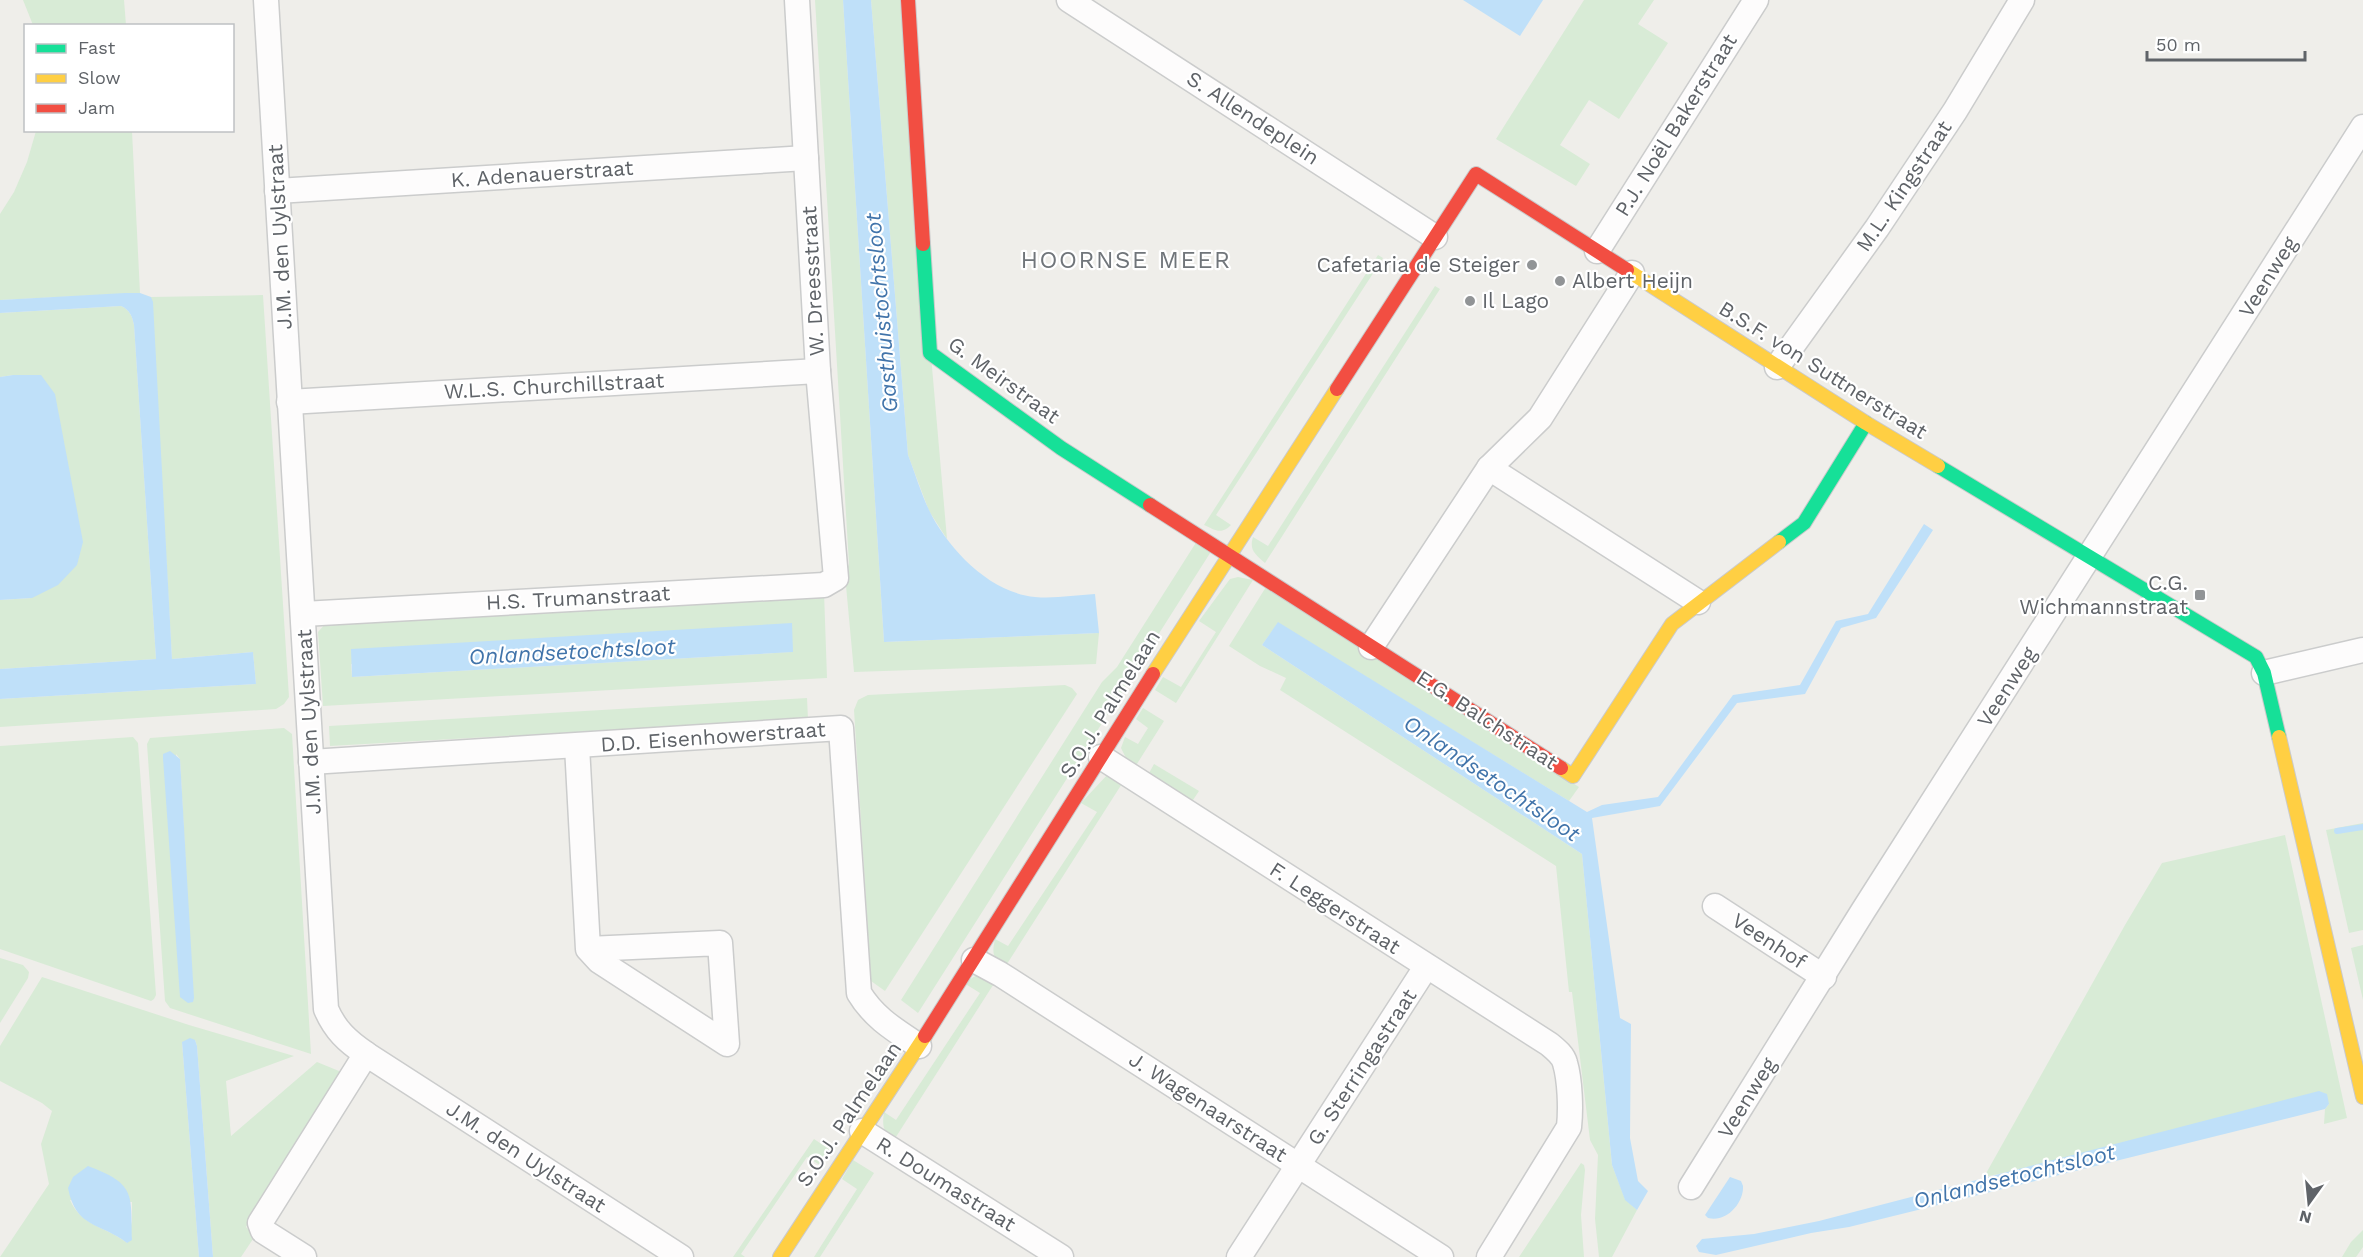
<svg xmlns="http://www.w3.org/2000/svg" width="2363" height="1257" font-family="'Work Sans',sans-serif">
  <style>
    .green { fill: #d8ebd6; fill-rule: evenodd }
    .water { fill: #bfe0f9 }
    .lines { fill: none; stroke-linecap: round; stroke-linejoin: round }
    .stream { stroke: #bfe0f9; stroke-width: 6 }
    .street-casing { stroke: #cbcccc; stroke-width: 27 }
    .fast-casing { stroke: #cacacb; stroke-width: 16 }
    .slow-casing { stroke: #cacacb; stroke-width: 16 }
    .jam-casing { stroke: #cacacb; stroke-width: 16 }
    .street { stroke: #fdfcfc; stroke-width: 24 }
    .fast { stroke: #16e098; stroke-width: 14 }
    .slow { stroke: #ffcf43; stroke-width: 14 }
    .jam { stroke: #f24e42; stroke-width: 14 }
    .poi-dot { fill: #919496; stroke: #fff; stroke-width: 2 }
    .labels { text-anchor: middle; stroke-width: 4.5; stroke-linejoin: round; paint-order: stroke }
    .street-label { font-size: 21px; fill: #5f6368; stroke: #fff }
    .poi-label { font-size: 21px; fill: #5f6368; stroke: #fff; text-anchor: end }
    .water-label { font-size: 22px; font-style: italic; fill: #4174aa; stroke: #fff }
    .quarter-label { font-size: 24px; letter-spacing: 1.5px; fill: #70757a; stroke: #fff }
  </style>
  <rect width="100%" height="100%" fill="#efeeea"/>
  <!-- green -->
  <g class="green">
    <path d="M23,0H124L126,25H33Z"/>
    <path d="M815,0H843L884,642L1099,633L1096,664L854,672L845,575L849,564Z"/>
    <path d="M871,0H900L947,539L929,511L908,455Z"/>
    <path d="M1584,0H1654L1638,24L1668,43L1619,119L1589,100L1560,145L1590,164L1576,186L1496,139Z"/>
    <path d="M36,131H132L140,293L0,300V214L14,192L27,162Z"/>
    <path d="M1378,255L1383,258L1216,515L1231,525C1221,535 1215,530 1204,525Z"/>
    <path d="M1435,286L1440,289L1265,563C1255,554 1249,550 1253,537L1268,546Z"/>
    <path d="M263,295L289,697L284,704L276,709L0,727V699L256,684L253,652L172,659L151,297Z"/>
    <path d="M121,306C130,310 132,316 134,325L156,659L0,669V600L32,598L13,375L0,377V313Z"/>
    <path d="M1197,541L1212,550L918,1013L901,1000L1102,682L1117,667Z"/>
    <path d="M1238,577L1253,580L1176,703L1155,690L1163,677L1181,687L1216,632L1199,621L1230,579Z"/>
    <path d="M1266,587L1579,787L1569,801L1278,623L1262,645L1582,854L1612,1165L1625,1199L1637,1210L1612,1257H1599L1595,1219L1598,1155L1590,1140L1572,992H1569L1556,866L1280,690L1286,678L1260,666L1229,646Z"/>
    <path d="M824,592L827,678L323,706L318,632L326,623ZM793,652L352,677L351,664Z"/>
    <path d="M1065,685L1072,688L1077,694L885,991L871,981L854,710L858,700L868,695Z"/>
    <path d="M807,698L808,719L330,746L329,726Z"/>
    <path d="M1143,708L1164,721L1135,767L1128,762L1121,748L1125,737L1138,744L1148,728L1136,719Z"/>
    <path d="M284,728L292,734L311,1054L170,1008L165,1001L147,744L150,738ZM176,754L180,759L193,1002Z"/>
    <path d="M133,737L138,743L156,995L154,999L151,1001L0,949V746Z"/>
    <path d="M1154,764L1199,791L1191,803L1148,775Z"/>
    <path d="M1108,774L1125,779L1005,967C992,958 992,953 995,939L1008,946L1097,812L1081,803Z"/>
    <path d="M2363,823V930L2349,933L2326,830Z"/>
    <path d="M2285,835L2347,1118L2324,1124L2325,1109L2329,1104L1984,1177L2125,925L2162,863Z"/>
    <path d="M2363,945V1000L2351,948Z"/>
    <path d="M0,958L23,965L29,972L28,978L0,1023Z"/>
    <path d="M977,975L995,982L894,1140C883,1131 882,1127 884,1112L896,1120L980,993L964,983Z"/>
    <path d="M42,977L189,1025L294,1056L226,1081L231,1136L317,1062L339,1071L342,1076L246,1227L255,1236L241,1257H213L197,1046L195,1040L182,1042L199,1257H0L49,1184L41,1144L52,1111L42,1103L0,1081V1046ZM70,1200L132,1202V1221L127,1243C106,1226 82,1227 70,1200Z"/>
    <path d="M814,1139L829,1149L820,1165L807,1157L741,1254L745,1257H733Z"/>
    <path d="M853,1160L874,1173L820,1257H814L857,1189L842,1179Z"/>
    <path d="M1581,1163L1584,1165L1585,1170L1581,1215L1584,1257H1519Z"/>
    <path d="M2363,1230V1247L2356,1257H2342L2351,1242Z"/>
  </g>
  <!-- water -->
  <g class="water">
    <path d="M843,0H871L908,455C915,473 921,493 929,510C948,549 990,593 1035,597C1054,599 1075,595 1095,594L1099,633L884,642Z"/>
    <path d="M1463,0H1543L1520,36Z"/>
    <path d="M125,293H140L151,297L153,302L172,659L253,652L256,684L0,699V669L156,659L134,325C132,316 130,310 121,306L0,313V300Z"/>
    <path d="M13,375H41L55,394L83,542L77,565L58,585L32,598L0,600V377Z"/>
    <path d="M1924,524L1933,530L1876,618L1841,628L1805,694L1737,703L1660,806L1592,818L1620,1018L1631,1024L1630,1138L1638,1181L1648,1191L1637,1210L1625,1200L1612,1165L1582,854L1262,645L1278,622L1587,812L1602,805L1658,797L1733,695L1800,685L1836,621L1868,614Z"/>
    <path d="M792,623L793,652L352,677L351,649Z"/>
    <path d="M170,751L180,759L194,998L193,1002L188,1003L180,997L163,758V754Z"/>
    <path d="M190,1038L195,1040L197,1046L213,1257H199L182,1042Z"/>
    <path d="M2319,1091L2327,1094L2329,1104L2325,1109L1849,1227L1811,1233L1716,1255L1699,1252L1696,1246L1702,1239L1754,1234L1819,1221Z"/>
    <path d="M88,1166C136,1184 131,1194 132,1240L127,1243C100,1222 76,1229 68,1188L73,1177Z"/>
    <path d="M1730,1177L1741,1181L1743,1186C1744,1203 1726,1223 1708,1218L1705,1215Z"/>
  </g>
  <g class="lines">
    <!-- stream -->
    <path class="stream" d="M2337,831L2363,827"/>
    <!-- street casing -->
    <g class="street-casing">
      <g id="street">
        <path d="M266,0L326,1009C335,1030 347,1041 366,1054L681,1257"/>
        <path d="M1069,0L1435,237"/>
        <path d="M277,191L806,158"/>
        <path d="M1597,251L1756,0"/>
        <path d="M1777,367L1877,228L1955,111L2022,0"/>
        <path d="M289,402L818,371"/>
        <path d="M1489,468L1698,602"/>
        <path d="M303,614L824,585L836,578L818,371L797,0"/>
        <path d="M1371,647L1489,468L1540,418L1632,273"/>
        <path d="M2264,673L2363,650"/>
        <path d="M577,746L588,949L599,961L727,1044L720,943L588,949"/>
        <path d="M1101,757L1549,1044C1555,1049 1563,1055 1565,1063C1570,1080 1571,1109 1569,1127L1489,1257"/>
        <path d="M311,762L841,728L859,993C874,1018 895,1030 919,1046"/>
        <path d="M1715,906L1824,977"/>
        <path d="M974,960L1000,974L1441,1257"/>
        <path d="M862,1131L1061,1257"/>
        <path d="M1691,1187L1863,911L2363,127"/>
        <path d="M304,1257L263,1231L260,1223L366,1054"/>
        <path d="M1239,1257L1426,967"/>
      </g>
    </g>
    <!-- fast casing -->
    <g class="fast-casing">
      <g id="fast">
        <path d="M923,244L930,353L1061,448L1150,505"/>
        <path d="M1938,466L2256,657L2264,673L2279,737"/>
        <path d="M1779,542L1804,523L1866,423"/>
      </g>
    </g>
    <!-- slow casing -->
    <g class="slow-casing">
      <g id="slow">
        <path d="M1627,270L1866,423L1938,466"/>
        <path d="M1153,674L1337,389"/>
        <path d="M2279,737L2363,1097"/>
        <path d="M1561,768L1573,776L1672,624L1779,542"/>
        <path d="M780,1257L925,1036"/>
      </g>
    </g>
    <!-- jam casing -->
    <g class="jam-casing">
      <g id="jam">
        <path d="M908,0L923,244"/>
        <path d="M1337,389L1476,174L1627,270"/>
        <path d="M1150,505L1561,768"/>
        <path d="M925,1036L1153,674"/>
      </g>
    </g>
    <!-- street -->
    <use href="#street" class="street"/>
    <!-- fast -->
    <use href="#fast" class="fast"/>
    <!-- slow -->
    <use href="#slow" class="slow"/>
    <!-- jam -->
    <use href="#jam" class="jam"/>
  </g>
  <!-- markers -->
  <g class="poi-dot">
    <circle cx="1532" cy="265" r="6"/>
    <circle cx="1560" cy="281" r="6"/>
    <circle cx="1470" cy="301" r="6"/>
    <rect x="2194" y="589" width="12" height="12" rx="3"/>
  </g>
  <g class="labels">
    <!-- street labels -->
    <g class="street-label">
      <text transform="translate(1253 118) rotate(33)" y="7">S. Allendeplein</text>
      <text transform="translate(1676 125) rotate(-58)" y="7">P.J. Noël Bakerstraat</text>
      <text transform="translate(542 174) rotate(-4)" y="7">K. Adenauerstraat</text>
      <text transform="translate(1904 186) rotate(-56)" y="7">M.L. Kingstraat</text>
      <text transform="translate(280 237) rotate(-93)" y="7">J.M. den Uylstraat</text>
      <text transform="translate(2268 277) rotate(-58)" y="7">Veenweg</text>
      <text transform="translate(813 281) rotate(-93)" y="7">W. Dreesstraat</text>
      <text transform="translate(1823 370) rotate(32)" y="7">B.S.F. von Suttnerstraat</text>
      <text transform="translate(1004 380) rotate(36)" y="7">G. Meirstraat</text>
      <text transform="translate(554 386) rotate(-3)" y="7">W.L.S. Churchillstraat</text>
      <text transform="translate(578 598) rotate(-3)" y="7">H.S. Trumanstraat</text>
      <text transform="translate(2007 687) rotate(-57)" y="7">Veenweg</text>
      <text transform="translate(1110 704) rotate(-58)" y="7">S.O.J. Palmelaan</text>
      <text transform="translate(1487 720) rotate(33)" y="7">E.G. Balchstraat</text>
      <text transform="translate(309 722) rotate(-93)" y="7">J.M. den Uylstraat</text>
      <text transform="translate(713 737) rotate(-4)" y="7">D.D. Eisenhowerstraat</text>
      <text transform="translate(1335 908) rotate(33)" y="7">F. Leggerstraat</text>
      <text transform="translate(1769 941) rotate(33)" y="7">Veenhof</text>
      <text transform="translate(1362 1067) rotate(-57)" y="7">G. Sterringastraat</text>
      <text transform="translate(1747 1098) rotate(-58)" y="7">Veenweg</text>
      <text transform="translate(1208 1107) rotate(33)" y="7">J. Wagenaarstraat</text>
      <text transform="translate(849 1114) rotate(-56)" y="7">S.O.J. Palmelaan</text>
      <text transform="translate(526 1157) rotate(33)" y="7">J.M. den Uylstraat</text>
      <text transform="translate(946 1184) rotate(32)" y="7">R. Doumastraat</text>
    </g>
    <!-- poi labels -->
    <g class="poi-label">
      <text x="1520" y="272">Cafetaria de Steiger</text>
      <text x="1572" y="288" text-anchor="start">Albert Heijn</text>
      <text x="1482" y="308" text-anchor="start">Il Lago</text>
      <text x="2188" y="590">C.G.<tspan x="2188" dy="24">Wichmannstraat</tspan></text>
    </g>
    <!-- water labels -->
    <g class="water-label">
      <text transform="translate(881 313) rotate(-95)" y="8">Gasthuistochtsloot</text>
      <text transform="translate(572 651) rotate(-3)" y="8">Onlandsetochtsloot</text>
      <text transform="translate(1492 778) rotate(34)" y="8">Onlandsetochtsloot</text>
      <text transform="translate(2014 1176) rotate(-14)" y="8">Onlandsetochtsloot</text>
    </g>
    <!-- quarter labels -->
    <g class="quarter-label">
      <text x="1126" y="268">HOORNSE MEER</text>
    </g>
  </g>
  <!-- legend -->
  <rect x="24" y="24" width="210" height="108" fill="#ffffff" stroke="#bfc1c3" stroke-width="1.5"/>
  <rect x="36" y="44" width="30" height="9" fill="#16e098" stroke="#bfc1c3" stroke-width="1.5"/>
  <text x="78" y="54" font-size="18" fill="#5f6368">Fast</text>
  <rect x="36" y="74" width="30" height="9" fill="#ffcf43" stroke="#bfc1c3" stroke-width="1.5"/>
  <text x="78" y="84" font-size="18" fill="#5f6368">Slow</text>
  <rect x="36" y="104" width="30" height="9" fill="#f24e42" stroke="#bfc1c3" stroke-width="1.5"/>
  <text x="78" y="114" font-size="18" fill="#5f6368">Jam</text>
  <!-- north arrow -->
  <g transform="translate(2309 1203) rotate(195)" stroke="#ffffff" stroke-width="4.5" paint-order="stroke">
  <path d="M0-4.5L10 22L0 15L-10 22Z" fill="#5f6368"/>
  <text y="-9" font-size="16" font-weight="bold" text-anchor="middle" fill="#5f6368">N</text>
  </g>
  <!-- scale -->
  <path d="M2147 51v9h158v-9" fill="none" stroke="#5f6368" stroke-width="3"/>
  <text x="2156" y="51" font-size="18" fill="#5f6368" stroke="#ffffff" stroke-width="4.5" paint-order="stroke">50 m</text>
</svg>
